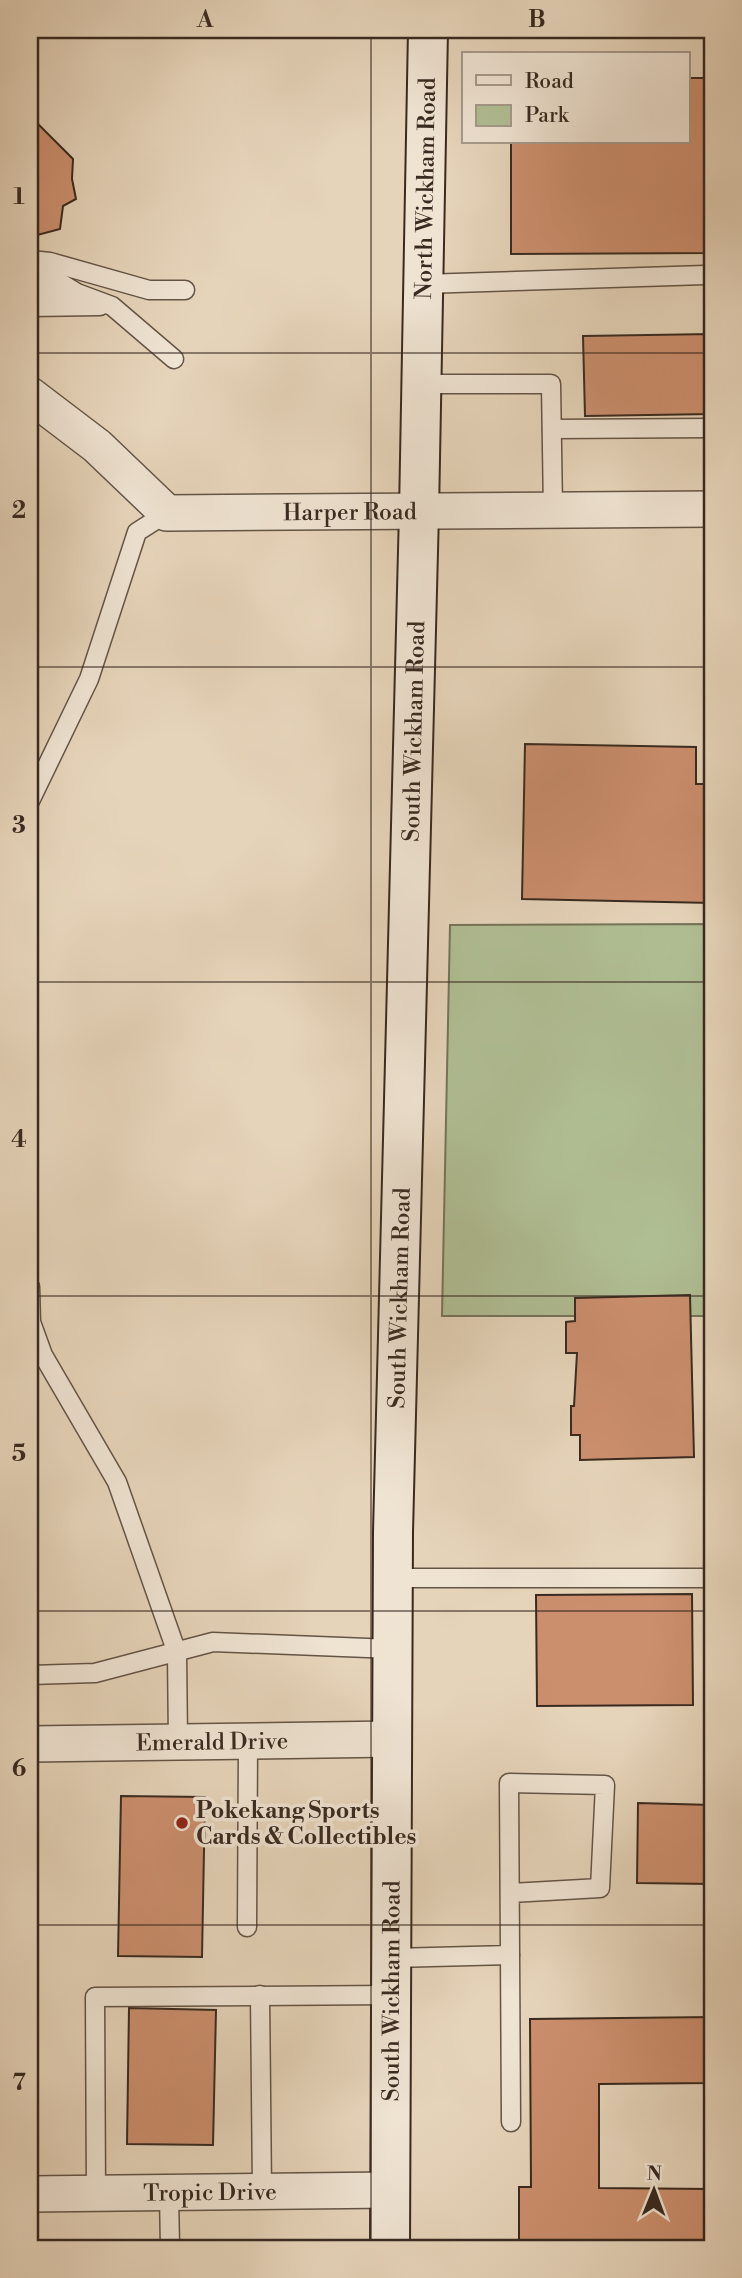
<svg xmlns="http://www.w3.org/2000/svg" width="742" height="2278" font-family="'Libre Bodoni',serif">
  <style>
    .green { fill: #b0be94; stroke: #74745a; stroke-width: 2 }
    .building { fill: #cc8f6e; stroke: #392a20; stroke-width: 2 }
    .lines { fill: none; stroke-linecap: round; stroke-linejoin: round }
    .lane-casing { stroke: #645446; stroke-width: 21 }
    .street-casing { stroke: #645446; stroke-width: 38 }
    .secondary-casing { stroke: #392a20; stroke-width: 42 }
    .lane { stroke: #efe3d2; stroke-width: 18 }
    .street { stroke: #efe3d2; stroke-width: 35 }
    .secondary { stroke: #efe3d2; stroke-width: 38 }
    .grid { fill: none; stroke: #392a20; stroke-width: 2; stroke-opacity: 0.55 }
    .poi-dot { fill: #8f2418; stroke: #efe3d2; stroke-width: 2.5 }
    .labels { text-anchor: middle; stroke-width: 7; stroke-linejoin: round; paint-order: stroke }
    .street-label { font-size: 23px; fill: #392a20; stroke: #efe3d2 }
    .poi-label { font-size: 23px; font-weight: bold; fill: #392a20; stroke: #efe3d2; text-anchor: start }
    .neatline { fill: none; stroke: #392a20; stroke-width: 2.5 }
    .grid-label { font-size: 23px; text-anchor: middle; font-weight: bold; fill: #392a20 }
  </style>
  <rect width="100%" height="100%" fill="#e6d4ba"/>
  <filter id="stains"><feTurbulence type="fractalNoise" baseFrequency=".00286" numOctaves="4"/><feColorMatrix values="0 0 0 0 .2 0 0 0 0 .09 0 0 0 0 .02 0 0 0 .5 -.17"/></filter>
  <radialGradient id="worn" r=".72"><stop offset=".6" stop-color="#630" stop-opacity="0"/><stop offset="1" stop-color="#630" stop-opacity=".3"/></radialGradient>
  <!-- green -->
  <path class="green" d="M712,924V1316H442L450,925Z"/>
  <!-- building -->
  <g class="building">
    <path d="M688,78H712V253L511,254V142H688Z"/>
    <path d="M30,116L73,159L72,179L76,199L63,206L60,229L30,237Z"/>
    <path d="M712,334V414L585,416L583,336Z"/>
    <path d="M525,744L696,747V784H712V903L522,899Z"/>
    <path d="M690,1295L694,1457L580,1460V1435H571V1406H574L577,1353H566V1322L575,1321V1298Z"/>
    <path d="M692,1594L693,1705L537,1706L536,1595Z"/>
    <path d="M121,1796L205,1797L202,1957L118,1956Z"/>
    <path d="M638,1803L712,1805V1884L637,1883Z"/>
    <path d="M129,2008L216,2010L213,2145L127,2144Z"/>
    <path d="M712,2017V2083L599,2084V2188L712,2189V2248H519V2187H531L530,2019Z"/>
  </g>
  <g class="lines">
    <!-- lane casing -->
    <g class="lane-casing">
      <g id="lane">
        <path d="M30,260L50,262L149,290H185"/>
        <path d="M30,278L54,279L77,293L112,306L174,359"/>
        <path d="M423,284L705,275"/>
        <path d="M30,292L75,293"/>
        <path d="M30,307L100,306"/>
        <path d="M421,384H551L553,510"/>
        <path d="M552,429L712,428"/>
        <path d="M30,801L89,679L137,532L167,513"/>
        <path d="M30,1287L31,1322L43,1355L117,1482L177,1653L178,1742"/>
        <path d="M393,1578H712"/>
        <path d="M30,1675L95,1673L213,1642L393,1649"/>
        <path d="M247,1927L248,1742"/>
        <path d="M510,1955L511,2122"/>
        <path d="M393,1958L510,1955L509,1783L605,1785L600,1888L511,1893"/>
        <path d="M260,1995L262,2191"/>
        <path d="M96,2193L95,1997L392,1995"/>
        <path d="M169,2193L170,2248"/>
      </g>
    </g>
    <!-- street casing -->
    <g class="street-casing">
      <g id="street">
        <path id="s1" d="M30,395L97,446L167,513L712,509"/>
        <path id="s2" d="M30,1744L393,1739"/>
        <path id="s3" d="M30,2194L391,2190"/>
      </g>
    </g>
    <!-- secondary casing -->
    <g class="secondary-casing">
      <g id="secondary">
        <path id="s4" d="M390,2248L393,1532L419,512L428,30"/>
      </g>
    </g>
    <!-- lane -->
    <use href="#lane" class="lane"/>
    <!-- street -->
    <use href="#street" class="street"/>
    <!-- secondary -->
    <use href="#secondary" class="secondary"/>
  </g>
  <!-- grid -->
  <path class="grid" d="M371,30V2248M30,353H712M30,667H712M30,982H712M30,1296H712M30,1611H712M30,1925H712"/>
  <!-- markers -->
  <circle class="poi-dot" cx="182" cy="1823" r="7"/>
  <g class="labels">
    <!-- street labels -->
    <g class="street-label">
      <text dy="8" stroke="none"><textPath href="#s4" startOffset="2060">North Wickham Road</textPath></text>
      <text dy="8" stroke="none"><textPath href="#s1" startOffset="364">Harper Road</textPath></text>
      <text dy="8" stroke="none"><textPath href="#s4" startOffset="1517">South Wickham Road</textPath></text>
      <text dy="8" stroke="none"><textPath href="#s4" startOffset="950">South Wickham Road</textPath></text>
      <text dy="8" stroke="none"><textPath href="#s2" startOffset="182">Emerald Drive</textPath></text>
      <text dy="8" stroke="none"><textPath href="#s4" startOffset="257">South Wickham Road</textPath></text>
      <text dy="8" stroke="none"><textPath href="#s3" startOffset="180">Tropic Drive</textPath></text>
    </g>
    <!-- poi labels -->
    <g class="poi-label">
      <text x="196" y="1818">Pokekang Sports<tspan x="196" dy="26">Cards &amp; Collectibles</tspan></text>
    </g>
  </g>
  <!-- margin -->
  <rect width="742" height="2278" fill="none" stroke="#e6d4ba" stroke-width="77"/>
  <!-- legend -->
  <rect x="462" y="52" width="228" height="91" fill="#efe3d2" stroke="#a6998b" stroke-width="2"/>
  <rect x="476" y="75" width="35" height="10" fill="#efe3d2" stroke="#a6998b" stroke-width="2"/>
  <text x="525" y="88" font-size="21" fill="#392a20">Road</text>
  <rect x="476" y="105" width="35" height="21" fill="#b0be94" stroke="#a6998b" stroke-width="2"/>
  <text x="525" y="122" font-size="21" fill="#392a20">Park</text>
  <!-- north arrow -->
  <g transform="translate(654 2190) rotate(1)" stroke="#efe3d2" stroke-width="5" paint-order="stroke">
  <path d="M0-5L12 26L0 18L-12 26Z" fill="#392a20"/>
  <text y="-10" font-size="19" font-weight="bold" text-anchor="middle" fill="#392a20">N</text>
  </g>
  <rect x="38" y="38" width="666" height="2202" class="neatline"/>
  <g class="grid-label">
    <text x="205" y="27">A</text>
    <text x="537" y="27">B</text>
    <text x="19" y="204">1</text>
    <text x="19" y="518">2</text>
    <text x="19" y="833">3</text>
    <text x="19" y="1147">4</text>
    <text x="19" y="1461">5</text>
    <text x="19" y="1776">6</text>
    <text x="19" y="2090">7</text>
  </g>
  <rect width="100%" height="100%" filter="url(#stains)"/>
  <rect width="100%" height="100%" fill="url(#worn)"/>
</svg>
